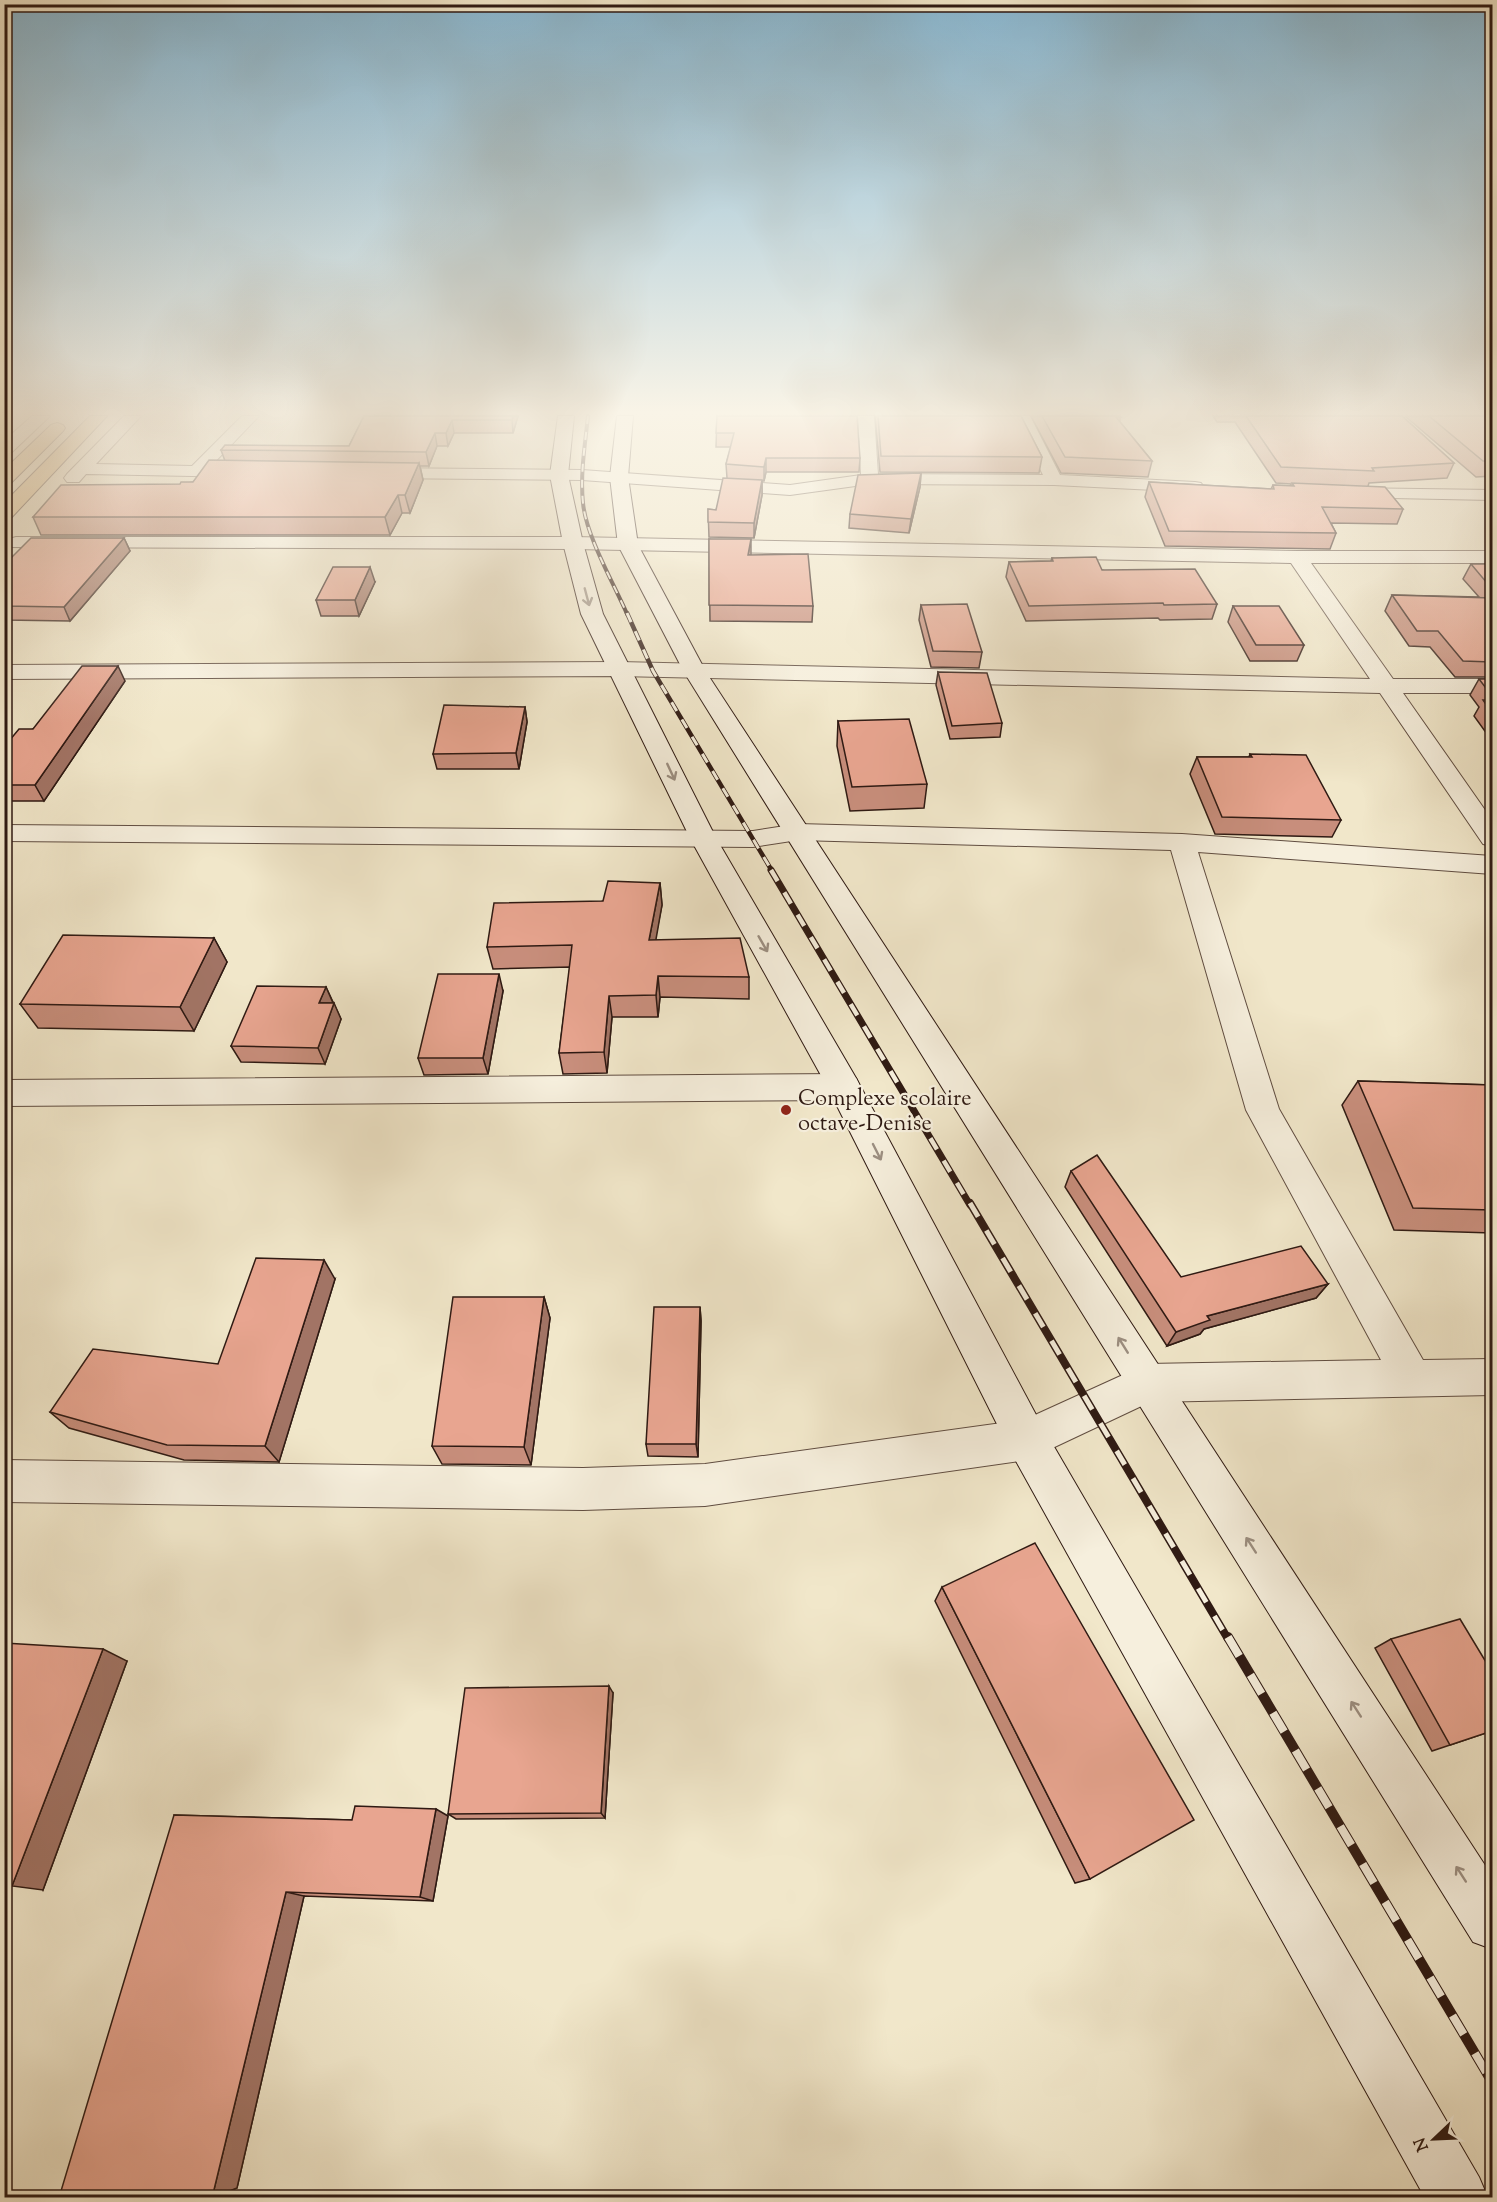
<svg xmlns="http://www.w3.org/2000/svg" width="1497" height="2202" font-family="'Sorts Mill Goudy',serif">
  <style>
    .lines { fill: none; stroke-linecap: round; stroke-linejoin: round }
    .street-casing { stroke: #604d41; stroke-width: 2 }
    .secondary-casing { stroke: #2f1a13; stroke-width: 2 }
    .highway-casing { stroke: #2f1a13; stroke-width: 2 }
    .street { fill: #f6efdd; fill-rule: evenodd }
    .secondary { fill: #f6efdd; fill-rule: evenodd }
    .highway { fill: #e8c485; fill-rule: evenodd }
    .rail-far4-casing { stroke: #2f1a13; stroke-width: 4 }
    .rail-far3-casing { stroke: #2f1a13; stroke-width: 4.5 }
    .rail-far2-casing { stroke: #2f1a13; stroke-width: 7 }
    .rail-far1-casing { stroke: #2f1a13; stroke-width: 8 }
    .rail-casing { stroke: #2f1a13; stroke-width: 10 }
    .rail-far4 { stroke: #f6efdd; stroke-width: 2; stroke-dasharray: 8; stroke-linecap: butt }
    .rail-far3 { stroke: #f6efdd; stroke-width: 3; stroke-dasharray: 10; stroke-linecap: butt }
    .rail-far2 { stroke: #f6efdd; stroke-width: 4.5; stroke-dasharray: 13; stroke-linecap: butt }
    .rail-far1 { stroke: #f6efdd; stroke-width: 5; stroke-dasharray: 16; stroke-linecap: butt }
    .rail { stroke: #f6efdd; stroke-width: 8; stroke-dasharray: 22; stroke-linecap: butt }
    .wall { fill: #c88e7c; stroke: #2f1a13; stroke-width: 1.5 }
    .shaded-wall { fill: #a27465; stroke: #2f1a13; stroke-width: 1.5 }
    .building { fill: #e8a590; stroke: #2f1a13; stroke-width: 1.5 }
    .oneway { stroke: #9c8f82 }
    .poi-dot { fill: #8f2418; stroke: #f6efdd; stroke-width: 2 }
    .labels { text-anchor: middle; stroke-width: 4.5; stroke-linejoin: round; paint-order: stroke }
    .poi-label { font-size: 22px; fill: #2f1a13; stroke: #f6efdd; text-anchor: start }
  </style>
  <rect width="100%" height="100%" fill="#f1e7ca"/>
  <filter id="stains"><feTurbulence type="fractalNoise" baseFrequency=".00333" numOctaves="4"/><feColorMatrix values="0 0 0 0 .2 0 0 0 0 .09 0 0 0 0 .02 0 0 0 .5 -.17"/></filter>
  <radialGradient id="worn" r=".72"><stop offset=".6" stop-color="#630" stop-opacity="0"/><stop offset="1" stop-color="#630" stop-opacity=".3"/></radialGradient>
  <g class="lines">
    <!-- street casing -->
    <g class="street-casing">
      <g id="street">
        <path d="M32,416H50L10,454L4,455V441Z"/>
        <path d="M124,416H141L96,464L192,466L242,416H259L211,466L251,468L254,472L251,476L245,477L86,474L79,482H67L64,478L67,474Z"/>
        <path d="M858,416H874L878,474L1043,475L1014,416H1030L1060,475L1195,482L1201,483L1204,487L1201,491L1195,492L1054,485L870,484L790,495L582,480L378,478L372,477L369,473L372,469L378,468L582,470L790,485L861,475Z"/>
        <path d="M1348,488L1492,490V500L1342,497L1339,493L1342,489Z"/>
        <path d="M16,537H573L1297,551H1492V563H1311L1393,679H1492V693H1403L1492,820V846L1483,844L1380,693L619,676L4,679V665L619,662L1370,679L1291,563L573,549L9,547L6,543L9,539Z"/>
        <path d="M798,824L1182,834L1492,856V874L1198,852L1279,1109L1423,1360L1492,1359V1395L1150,1402L1027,1460L705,1506L583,1510L4,1502V1460L583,1468L705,1464L1024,1420L1147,1364L1381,1360L1246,1110L1171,850L798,840L753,847L4,841V825L753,831Z"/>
        <path d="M844,1074L856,1078L860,1087L856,1096L844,1100L4,1106V1080Z"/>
      </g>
    </g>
    <!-- secondary casing -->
    <g class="secondary-casing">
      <g id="secondary">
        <path d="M558,416H574L568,475L583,543L603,614L716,838L856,1078L1042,1426L1479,2177L1488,2198H1425L1012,1454L829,1090L690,838L581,614L563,543L550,475Z"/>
        <path d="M617,416H633L628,477L638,545L706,672L1492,1876V1949L1473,1942L684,672L618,545L610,477Z"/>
      </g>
    </g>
    <!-- highway casing -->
    <g class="highway-casing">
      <g id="highway">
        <path d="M90,416H107L11,518L4,519V503Z"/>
        <path d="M57,423L63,425L65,428L63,431L10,484L4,485V470L51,425Z"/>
      </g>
    </g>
    <!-- street -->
    <use href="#street" class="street"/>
    <!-- secondary -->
    <use href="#secondary" class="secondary"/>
    <!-- highway -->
    <use href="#highway" class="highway"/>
    <!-- rail-far4 casing -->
    <g class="rail-far4-casing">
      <path id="rail-far4" d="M588,416C585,445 580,474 583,503C586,536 614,584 627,614"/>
    </g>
    <!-- rail-far3 casing -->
    <g class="rail-far3-casing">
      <path id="rail-far3" d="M627,613L653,671L772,871"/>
    </g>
    <!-- rail-far2 casing -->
    <g class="rail-far2-casing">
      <path id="rail-far2" d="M771,870L970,1205"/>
    </g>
    <!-- rail-far1 casing -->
    <g class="rail-far1-casing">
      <path id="rail-far1" d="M970,1203L1228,1639"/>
    </g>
    <!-- rail casing -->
    <g class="rail-casing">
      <path id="rail" d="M1228,1637L1492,2082"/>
    </g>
    <!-- rail-far4 -->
    <use href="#rail-far4" class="rail-far4"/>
    <!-- rail-far3 -->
    <use href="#rail-far3" class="rail-far3"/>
    <!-- rail-far2 -->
    <use href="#rail-far2" class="rail-far2"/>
    <!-- rail-far1 -->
    <use href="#rail-far1" class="rail-far1"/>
    <!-- rail -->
    <use href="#rail" class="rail"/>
  </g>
  <!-- wall -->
  <g class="wall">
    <path d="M364,416H518L513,433H454L448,446H437L429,466H420L423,480L410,513H402L390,535H41L33,517L193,482L225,461L221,450L349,446Z"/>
    <path d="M717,416L860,458L859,472H766L764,481H762V495L754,538L709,537L708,509L716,510L727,478L726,464L731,447H716Z"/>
    <path d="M875,416H1021L1042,457L1039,473L880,472Z"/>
    <path d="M1031,416H1120V422L1152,461L1148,477L1061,473Z"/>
    <path d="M1213,416H1402L1454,463L1447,478L1369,483L1368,486L1403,509L1397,524L1331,523L1336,533L1330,549L1165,546L1145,497L1149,482L1271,489L1273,485L1291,486V484L1276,483L1235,422H1217Z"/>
    <path d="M1405,416H1492V476L1476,477Z"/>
    <path d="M921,473L920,487L909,533L849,528L850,514Z"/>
    <path d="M124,538L130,551L70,621L4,620V565Z"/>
    <path d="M709,539L751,555L813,606L812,622L710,621Z"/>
    <path d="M1052,558L1102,570L1217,604L1212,619L1160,620L1158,618L1026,621L1006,577L1009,562L1051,561Z"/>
    <path d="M1471,564H1492V677H1455L1430,647L1409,646L1385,611L1392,595L1479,597L1463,579Z"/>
    <path d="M375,582L359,616H321L316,600Z"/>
    <path d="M921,605L982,652L979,668L931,667L919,620Z"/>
    <path d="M1233,606L1304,645L1297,661H1250L1228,622Z"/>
    <path d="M938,672L1002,723L1000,737L950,739L936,685Z"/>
    <path d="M1479,679H1492V741L1474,716L1479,707L1470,695Z"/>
    <path d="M125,681L44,801H4V747L33,729Z"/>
    <path d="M525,707L527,722L519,769H437L433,754Z"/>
    <path d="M838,721L927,784L924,808L850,811L837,746Z"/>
    <path d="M1250,754L1341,820L1332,837L1215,834L1190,774L1197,757H1249Z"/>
    <path d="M660,883L662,905L655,940L749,977V999L660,997L658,1017H612L607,1073L563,1074L559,1053L570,967L493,969L487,947L603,901Z"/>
    <path d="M214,938L227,962L194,1031L38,1028L20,1004Z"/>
    <path d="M326,987L341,1019L325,1064L241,1062L231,1046Z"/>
    <path d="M503,991L488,1074L424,1075L418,1058Z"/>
    <path d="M1358,1081L1492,1085V1233L1394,1230L1342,1105Z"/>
    <path d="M1071,1171L1181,1277L1328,1284L1316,1298L1204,1329L1200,1334L1167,1346L1065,1187Z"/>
    <path d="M335,1279L279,1462L184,1460L69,1428L50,1412L218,1364Z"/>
    <path d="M544,1297L550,1318L531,1465L442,1464L432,1446Z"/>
    <path d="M700,1307L701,1321L698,1457L648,1456L646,1444Z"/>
    <path d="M942,1587L1090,1879L1075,1883L935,1601Z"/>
    <path d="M1391,1639L1492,1731L1432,1751L1375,1648Z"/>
    <path d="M4,1643L127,1661L43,1890L9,1800H4Z"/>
    <path d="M613,1693L605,1818L456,1819L448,1814Z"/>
    <path d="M174,1815L352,1820L448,1816L433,1901L304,1896L237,2188L214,2198H199Z"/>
  </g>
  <!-- shaded-wall -->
  <g class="shaded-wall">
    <path d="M513,416H518L513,433L512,420Z"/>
    <path d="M452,420L454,433L448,446L446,433Z"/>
    <path d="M435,433L437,446L429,466L426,452Z"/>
    <path d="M766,458V472L764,481V467Z"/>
    <path d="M419,463L423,480L410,513L405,495Z"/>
    <path d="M921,473L920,487L909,533L911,519Z"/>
    <path d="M762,480V495L754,538V523Z"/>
    <path d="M398,495L402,513L390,535L385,517Z"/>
    <path d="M124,538L130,551L70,621L64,607Z"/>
    <path d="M751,539V555H748Z"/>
    <path d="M370,567L375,582L359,616L355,600Z"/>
    <path d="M118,666L125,681L44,801L35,785Z"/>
    <path d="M525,707L527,722L519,769L516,753Z"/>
    <path d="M660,883L662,905L652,962L649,940Z"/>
    <path d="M214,938L227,962L194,1031L180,1007Z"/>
    <path d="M499,974L503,991L488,1074L483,1058Z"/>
    <path d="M658,976L660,997L658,1017L656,995Z"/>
    <path d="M326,987L333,1003H319Z"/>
    <path d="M609,996L612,1017L607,1073L604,1052Z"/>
    <path d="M334,1003L341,1019L325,1064L318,1048Z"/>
    <path d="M324,1260L335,1279L279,1462L265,1446Z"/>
    <path d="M1328,1284L1316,1298L1204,1329L1200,1334L1167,1346L1176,1332L1207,1316Z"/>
    <path d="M544,1297L550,1318L531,1465L524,1447Z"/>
    <path d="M700,1307L701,1321L698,1457L696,1444Z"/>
    <path d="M103,1649L127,1661L43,1890L12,1886Z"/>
    <path d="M609,1686L613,1693L605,1818L601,1813Z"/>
    <path d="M436,1809L448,1816L433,1901L420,1897Z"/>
    <path d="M286,1892L304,1896L237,2188L212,2198Z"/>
  </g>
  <!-- building -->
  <g class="building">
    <path d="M364,416H513L512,420H452L446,433H435L426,452L221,450L225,445L349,446Z"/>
    <path d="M717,416H857L860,458H766L764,467L726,464L734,433H716Z"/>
    <path d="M878,416H1021L1042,457L881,456Z"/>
    <path d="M1042,416H1120L1121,417H1116L1152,461L1065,457Z"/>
    <path d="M1246,416H1402L1454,463L1372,468L1374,471L1281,467Z"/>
    <path d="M1429,416H1492V461H1483Z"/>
    <path d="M209,460L419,463L405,495H398L385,517H33L61,485L180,484L181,482H193Z"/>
    <path d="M921,473L911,519L850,514L858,475Z"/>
    <path d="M723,478L762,480L754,523L708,522V509L716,510Z"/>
    <path d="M1149,482L1274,489L1273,485L1294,486L1292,483L1385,487L1403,509L1322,507L1336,533L1169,531Z"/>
    <path d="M31,538H124L64,607L4,606V565Z"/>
    <path d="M709,539H751L748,555L808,554L813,606L709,605Z"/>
    <path d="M1096,557L1102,570L1195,569L1217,604L1164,605L1163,603L1029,606L1009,562L1053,561L1052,558Z"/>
    <path d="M1471,564H1492V589Z"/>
    <path d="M333,567H370L355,600H316Z"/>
    <path d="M1392,595L1492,598V662L1463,661L1438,631H1417Z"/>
    <path d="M967,604L982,652L933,651L921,605Z"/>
    <path d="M1233,606H1279L1304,645H1256Z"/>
    <path d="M82,666H118L35,785H4V747L19,729H33Z"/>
    <path d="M938,672L987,673L1002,723L952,726Z"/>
    <path d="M1479,679H1492V696Z"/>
    <path d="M1483,700H1492V713Z"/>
    <path d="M444,705L525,707L516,753L433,754Z"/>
    <path d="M909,719L927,784L852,787L838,721Z"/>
    <path d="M1250,754L1306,755L1341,820L1222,817L1197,757H1252Z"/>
    <path d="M608,881L660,883L649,940L740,938L749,977L658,976L656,995L609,996L604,1052L559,1053L572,945L487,947L494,903L603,901Z"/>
    <path d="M63,935L214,938L180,1007L20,1004Z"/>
    <path d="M438,974H499L483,1058H418Z"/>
    <path d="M257,986L326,987L319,1003H334L318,1048L231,1046Z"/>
    <path d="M1358,1081L1492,1085V1210L1413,1208Z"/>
    <path d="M1097,1155L1181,1277L1301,1246L1328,1284L1207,1316L1210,1320L1176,1332L1071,1171Z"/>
    <path d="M256,1258L324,1260L265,1446L167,1445L50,1412L93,1349L218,1364Z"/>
    <path d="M453,1297H544L524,1447L432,1446Z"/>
    <path d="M654,1307H700L696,1444H646Z"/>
    <path d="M1035,1543L1194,1820L1090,1879L942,1587Z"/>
    <path d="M1460,1619L1492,1672V1731L1450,1745L1391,1639Z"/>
    <path d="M4,1643L103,1649L12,1886L7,1885L10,1794H4Z"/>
    <path d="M609,1686L601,1813L448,1814L465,1688Z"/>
    <path d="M355,1806L436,1809L420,1897L286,1892L212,2198L61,2191L174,1815L352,1820Z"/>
  </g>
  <!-- one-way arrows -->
  <defs><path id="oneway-shaft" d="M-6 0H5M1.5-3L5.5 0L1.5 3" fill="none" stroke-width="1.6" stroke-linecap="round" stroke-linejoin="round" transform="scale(1.5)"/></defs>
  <g class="oneway">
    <use href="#oneway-shaft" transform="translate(587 597) rotate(75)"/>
    <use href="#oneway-shaft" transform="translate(671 772) rotate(65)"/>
    <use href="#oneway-shaft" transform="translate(763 944) rotate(60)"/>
    <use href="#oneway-shaft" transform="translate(877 1152) rotate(63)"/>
    <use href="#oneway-shaft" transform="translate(1123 1345) rotate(-122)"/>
    <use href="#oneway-shaft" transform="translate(1251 1545) rotate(-123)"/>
    <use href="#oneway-shaft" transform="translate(1356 1709) rotate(-123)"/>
    <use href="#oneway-shaft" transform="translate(1461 1874) rotate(-123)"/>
  </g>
  <!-- sky -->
  <linearGradient id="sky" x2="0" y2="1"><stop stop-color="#89b9d4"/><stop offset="0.57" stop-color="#f9f4e7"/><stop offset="1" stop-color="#f9f4e7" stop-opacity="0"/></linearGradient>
  <rect width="1497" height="724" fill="url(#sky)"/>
  <!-- markers -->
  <circle class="poi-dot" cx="786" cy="1110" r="6"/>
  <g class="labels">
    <!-- poi labels -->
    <g class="poi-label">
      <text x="798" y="1105">Complexe scolaire<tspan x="798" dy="25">octave-Denise</tspan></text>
    </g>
  </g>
  <!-- margin -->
  <rect width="1497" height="2202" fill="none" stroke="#f1e7ca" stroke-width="24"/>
  <rect x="6" y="6" width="1485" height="2190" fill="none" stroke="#2f1a13" stroke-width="3"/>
  <rect x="12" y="12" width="1473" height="2178" fill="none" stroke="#2f1a13" stroke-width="1.5"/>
  <!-- north arrow -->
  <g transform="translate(1434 2139) rotate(247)" stroke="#f6efdd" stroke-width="4.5" paint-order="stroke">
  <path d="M0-4.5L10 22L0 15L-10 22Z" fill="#2f1a13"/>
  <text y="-9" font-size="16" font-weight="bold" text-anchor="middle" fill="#2f1a13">N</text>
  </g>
  <rect width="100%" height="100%" filter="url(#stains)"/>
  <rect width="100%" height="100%" fill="url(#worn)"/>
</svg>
